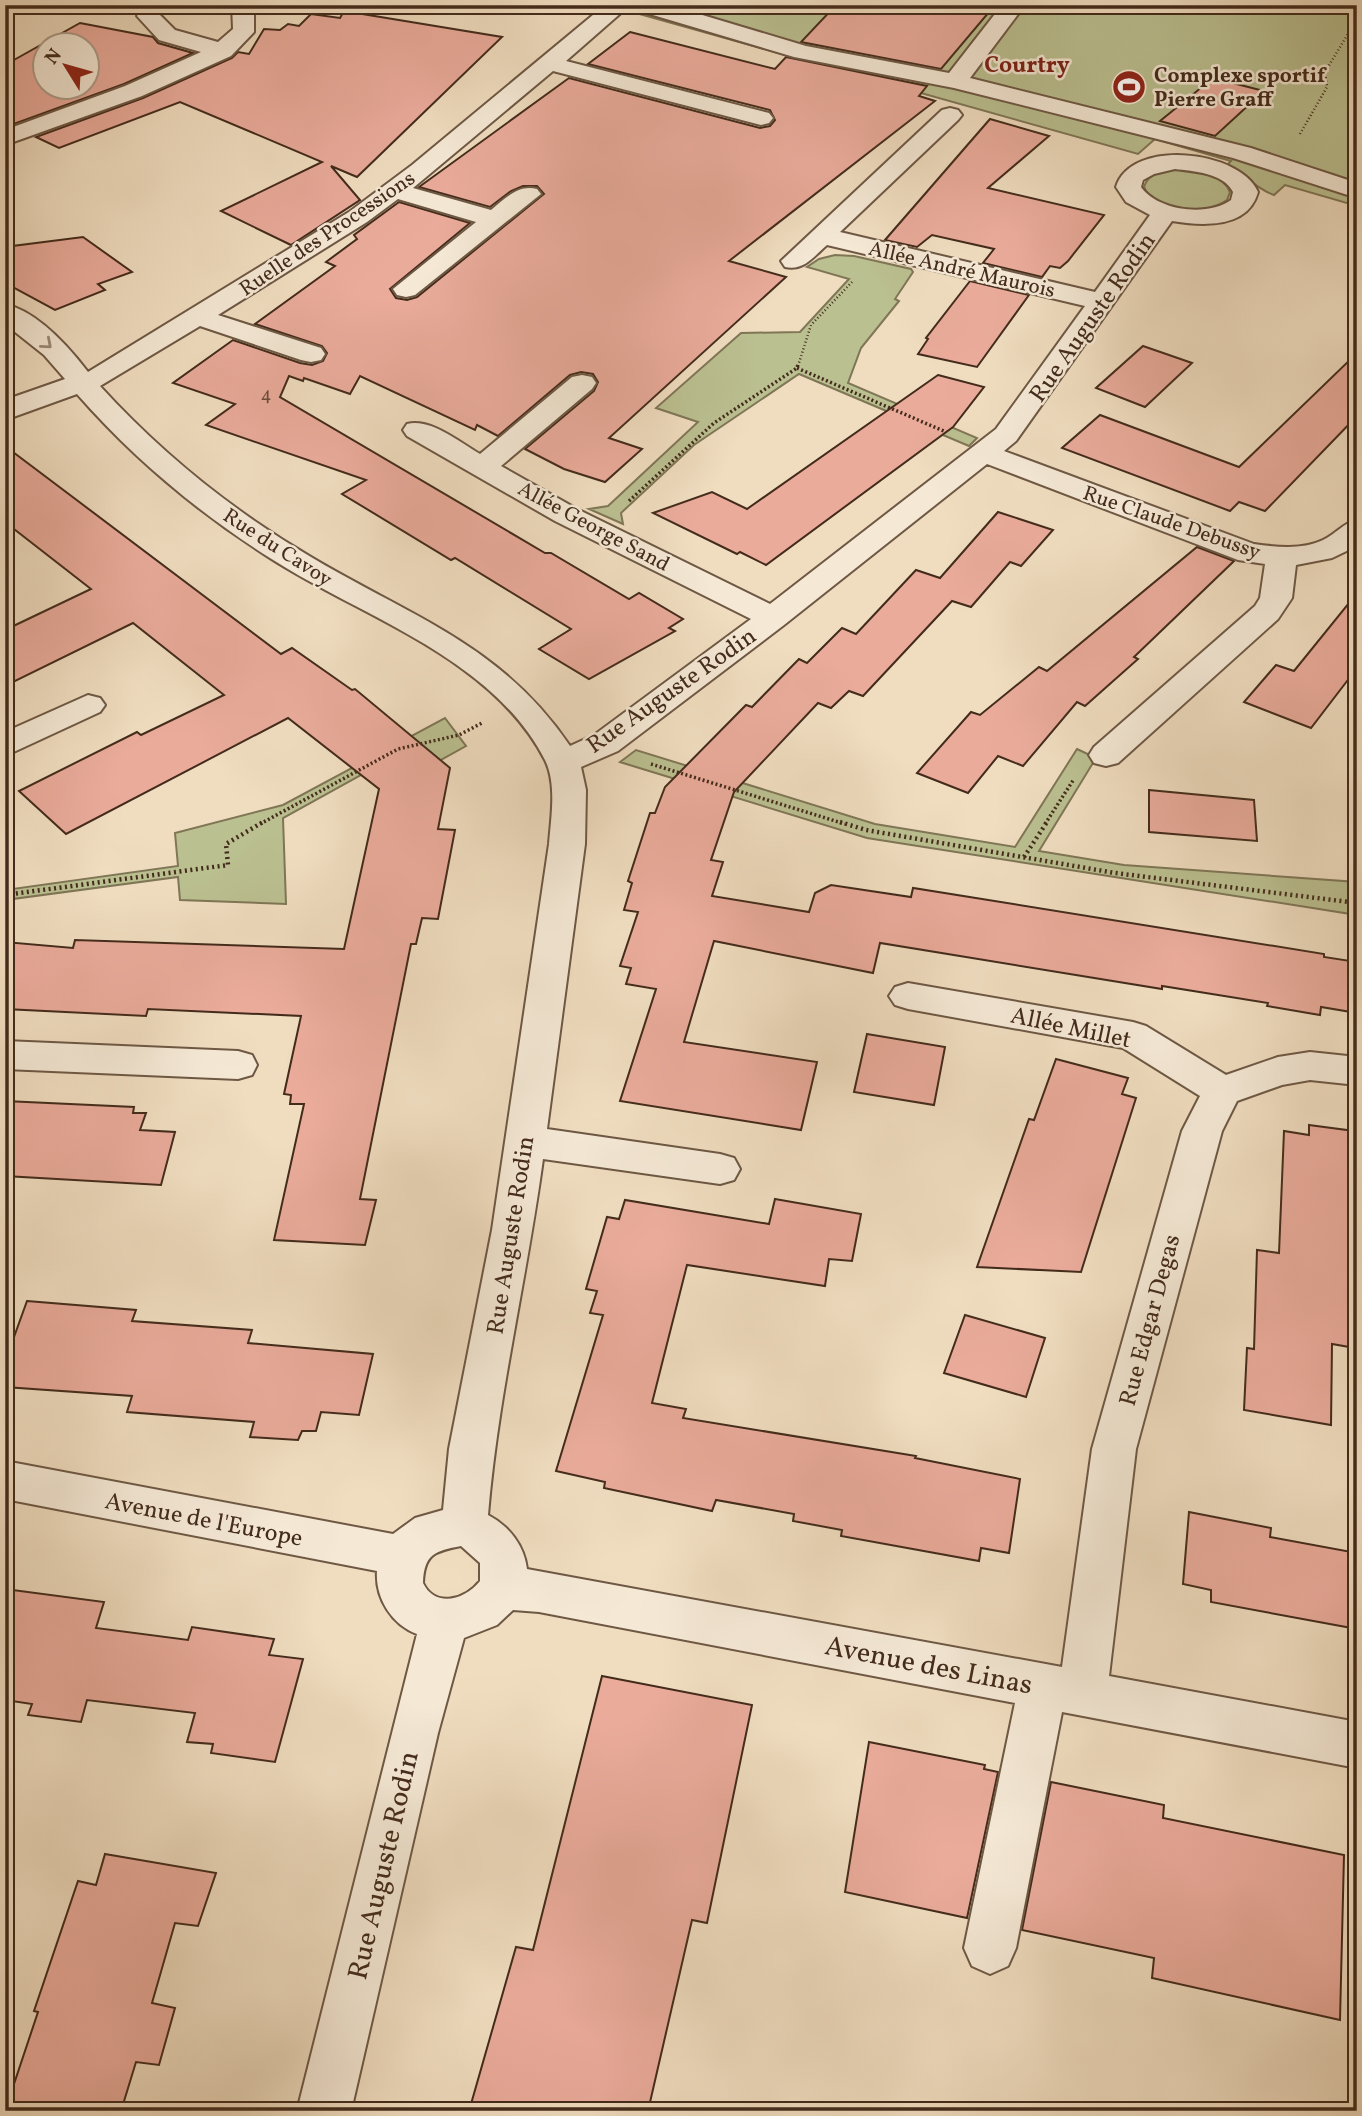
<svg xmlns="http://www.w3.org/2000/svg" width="1362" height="2116" font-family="Vollkorn,serif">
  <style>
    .green { fill: #bbc091; stroke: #7f7656; stroke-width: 2 }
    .building { fill: #eaab9b; stroke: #432b1b; stroke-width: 2; fill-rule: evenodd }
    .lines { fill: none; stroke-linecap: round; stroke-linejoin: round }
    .minor-casing { stroke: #6e5844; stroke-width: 4 }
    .path-far2 { stroke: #432b1b; stroke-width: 2.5; stroke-dasharray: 1 2.5; stroke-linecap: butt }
    .path-far1 { stroke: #432b1b; stroke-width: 3.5; stroke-dasharray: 2 2.5; stroke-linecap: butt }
    .path { stroke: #432b1b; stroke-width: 4.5; stroke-dasharray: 2 3.5; stroke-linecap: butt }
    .minor { fill: #f5e9d6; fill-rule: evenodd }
    .oneway { stroke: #9c8a78 }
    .labels { text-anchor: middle; stroke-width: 5; stroke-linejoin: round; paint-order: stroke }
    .far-number-label { font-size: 18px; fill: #6d4b3b }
    .far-poi-label { font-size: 21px; font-weight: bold; fill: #432b1b; stroke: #f5e9d6; text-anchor: start }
    .far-street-label { font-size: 21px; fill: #432b1b; stroke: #f5e9d6 }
    .far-quarter-label { font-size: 23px; font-weight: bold; fill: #7a1f14; stroke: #f5e9d6 }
    .street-label { font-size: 24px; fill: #432b1b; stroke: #f5e9d6 }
    .near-street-label { font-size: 28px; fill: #432b1b; stroke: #f5e9d6 }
  </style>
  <rect width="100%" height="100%" fill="#f0ddc0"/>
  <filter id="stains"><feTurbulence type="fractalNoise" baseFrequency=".00286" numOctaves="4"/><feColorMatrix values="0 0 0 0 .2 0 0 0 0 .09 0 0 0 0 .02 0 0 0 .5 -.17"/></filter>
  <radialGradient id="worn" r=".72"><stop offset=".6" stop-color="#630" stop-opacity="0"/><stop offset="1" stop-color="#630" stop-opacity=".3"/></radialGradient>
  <!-- green -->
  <g class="green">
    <path d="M646,5H1357V206L1285,185L1274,195C1256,189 1244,174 1227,165L1231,161L1155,139L1138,154L636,13Z"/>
    <path d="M1178,169C1197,170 1222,173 1230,192L1227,200C1205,215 1156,215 1144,187C1148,172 1165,171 1178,169Z"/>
    <path d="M835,255L854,256L911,269L913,272L895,299L899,301L861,348L848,383L977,438L969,446L799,374L694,445L621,513L623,524L589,509L608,506L698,422L656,408L741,333L800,332L849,279L807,267L819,259Z"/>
    <path d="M445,718L466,746L421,771L399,754L283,818L286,904L180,900L178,877L5,900V890L178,866L175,833L283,805Z"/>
    <path d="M1077,749L1096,758L1039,851L1124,865L1357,882V915L867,838L620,762L636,750L875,824L1015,847Z"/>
  </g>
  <!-- building -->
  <g class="building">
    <path d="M836,5H995L941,69L801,42Z"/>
    <path d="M344,11L502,37L357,177L331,166L360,200L291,245L221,211L322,162L180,102L59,148L36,137L143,98L232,58L238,52L249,54L264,29L280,30L288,24L299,26L311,14L340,18Z"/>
    <path d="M80,23L153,37L158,43L193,53L124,84L11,125L5,122V65ZM46,46H88V88H46Z"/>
    <path d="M630,32L775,69L786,57L927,86L919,96L935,101L729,261L786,277L609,438L642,449L605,482L564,469L525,449L594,391L598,382L593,374L581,372L570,375L498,436L477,425L475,430L360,376L350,394L304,378L303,381L289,376L280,397L545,553H551L629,599L639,593L683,619L669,628L675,631L589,679L539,649L571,629L455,558L451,560L342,494L366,480L206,425L235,404L173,383L233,340L300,363L312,365L323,361L327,353L322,346L255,324L335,266L326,262L357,239L354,235L399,202L470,223L390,289L396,298L407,300L417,297L544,194L537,186H523L511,191L490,207L419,187L569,78L760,128L770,126L775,120L770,110L588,64Z"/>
    <path d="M1213,78L1264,91L1215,136L1160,121Z"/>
    <path d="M990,119L1049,136L988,188L1104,215L1068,261L1060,268L1050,266L1042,277L983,263L994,249L932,235L917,247L885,240Z"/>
    <path d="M83,237L132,272L98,284L105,290L55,310L5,283V247Z"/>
    <path d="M970,281L1029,295L977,367L918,354L928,339L926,338Z"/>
    <path d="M1143,346L1192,363L1145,407L1096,388Z"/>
    <path d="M1357,353V416L1265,511L1239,502L1230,511L1062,448L1100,415L1239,467Z"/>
    <path d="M938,375L984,387L953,427L766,565L740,552L737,554L653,513L712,492L747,509Z"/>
    <path d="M5,446L281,654L292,648L352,690L355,689L450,768L438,829L455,830L438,919L422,918L416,944H411L360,1199L376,1200L365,1245L274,1240L304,1104H290L291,1095L284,1094L301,1016L148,1009L146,1016L5,1009V942L73,948L75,940L344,949L379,789L288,718L66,834L19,791L137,732L141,735L224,695L133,623L5,686V630L91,589L5,522Z"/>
    <path d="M998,512L1053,530L1021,566L1010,562L971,607L952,601L863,696L849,691L831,708L818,703L734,792L711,860L723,862L712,896L809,912L815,893L831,885L911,897L913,888L1324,954V957L1357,962V1013L1321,1007L1320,1015L1267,1006L1268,1003L1162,986V989L880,943L873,973L714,941L684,1042L817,1062L801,1130L620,1101L656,989L626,984L631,968L620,966L638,912L624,910L632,883L628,881L650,813H655L665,787L746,705L752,707L799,659L807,663L842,628L856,634L916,570L940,578Z"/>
    <path d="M1197,547L1234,561L1134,657L1138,659L1085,706L1077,702L1023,766L998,756L968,793L917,773L971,712L980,715L1039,667L1047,671Z"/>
    <path d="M1357,593V668L1311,728L1244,702L1276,665L1294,671Z"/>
    <path d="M1149,790L1254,800L1257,841L1149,832Z"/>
    <path d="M867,1034L945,1047L934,1105L854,1092Z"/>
    <path d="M1056,1059L1128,1078L1122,1094L1136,1098L1081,1272L977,1267L1029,1119L1034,1120Z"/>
    <path d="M5,1101L134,1107L133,1113H146L140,1130L175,1132L161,1185L5,1176Z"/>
    <path d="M1309,1125L1354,1131V1135H1357L1355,1348L1332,1344L1331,1425L1244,1410L1247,1348L1254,1349L1257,1250L1279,1253L1284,1131L1309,1135Z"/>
    <path d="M775,1199L861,1214L852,1261L829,1259L825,1286L687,1265L652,1403L686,1409L683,1418L916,1456L915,1458L1020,1479L1009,1553L981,1548L979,1561L841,1536L842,1530L793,1521L794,1514L716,1500L712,1511L604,1488L605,1482L556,1471L603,1315L590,1313L597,1291L586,1289L607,1217L619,1219L625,1200L769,1224Z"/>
    <path d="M27,1301L136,1310L132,1321L252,1330L248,1343L373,1354L359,1415L321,1412L316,1431H302L298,1440L250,1437L254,1422L127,1412L132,1396L5,1387V1362Z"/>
    <path d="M965,1315L1045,1338L1026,1397L944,1373Z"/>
    <path d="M1189,1512L1271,1528L1270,1537L1357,1553V1629L1211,1602V1590L1183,1584Z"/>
    <path d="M5,1589L104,1602L96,1628L188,1640L192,1627L274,1639L269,1655L303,1659L275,1762L211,1753L213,1744L187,1742L195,1713L87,1700L81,1722L28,1715L32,1704L5,1700Z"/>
    <path d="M602,1676L752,1705L707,1923L692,1920L648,2111H469L516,1947L533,1950Z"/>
    <path d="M869,1742L985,1765L984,1769L998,1772L967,1918L845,1892Z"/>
    <path d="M1051,1782L1164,1805L1163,1818L1344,1855L1340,2020L1152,1978L1154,1958L1022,1930Z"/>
    <path d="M105,1854L216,1873L198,1926L175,1923L152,2003L175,2008L159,2065L136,2062L121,2111H5L38,2012L34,2011L78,1881L96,1885Z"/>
  </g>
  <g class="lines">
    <!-- minor casing -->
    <g class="minor-casing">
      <g id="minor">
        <path d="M232,5H254V32L231,56L142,96L5,145V130L125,86L201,52L159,40L137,16L140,11H156L175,30L218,42L233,29Z"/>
        <path d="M605,5H630L566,61L769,113L773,118L769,123L761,125L553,71L413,188L491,210C505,199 518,184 537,189L541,194L415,295L406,297L397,295L393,289L476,222L398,199L367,222L218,315L321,348L325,354L321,360L311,362L301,360L200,326L100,386C161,453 233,511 311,557C410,616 502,645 570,746L594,735L751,619L555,521L407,436L403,430L407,424C431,418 459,442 480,454L572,377L582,375L592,377L596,383L592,389L501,466L577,509L770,604L996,429L1085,306L827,245C813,257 804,271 785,267L781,261L942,110L950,108L958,110L962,115L958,120L840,232L1095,292L1150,215L1126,202L1116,187C1131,138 1240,150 1258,192C1248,229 1202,226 1172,221L1016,441L1004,451L1254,544C1276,547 1302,550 1323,540C1336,534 1343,523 1357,520V546L1332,558L1296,565L1292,598L1278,619L1118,763L1106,766L1094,763L1089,755L1094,747L1255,606L1260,598L1265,564L1238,560L987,464L784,625L618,751L581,767L586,790L585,844L547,1129L720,1154L734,1158L740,1169L734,1180L720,1184L543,1159C527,1278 498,1395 488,1515C509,1526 524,1545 527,1569L1062,1667L1092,1449L1182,1131L1200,1096L1123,1048L908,1009L895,1005L889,996L895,987L908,983L1133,1022L1146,1026L1226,1075L1278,1057L1310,1052L1357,1057V1085L1310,1080L1282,1085L1237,1101L1222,1131L1136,1449L1109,1676L1357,1722V1768L1062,1712L1016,1948L1008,1966L990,1974L972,1966L964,1948L1015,1703L539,1612L513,1610L497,1625L464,1638L438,1733L351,2111H297L417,1634C392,1625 375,1598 377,1571L5,1499V1461L393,1534L415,1518L443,1510L449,1449L492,1230L549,844C551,818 557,784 545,760C491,656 363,618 270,558C199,513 133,458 77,394L5,420V400L65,379L44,355L5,324V304C38,312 68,346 88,372L349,212L412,165ZM1175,169C1193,171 1224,173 1233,192L1231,200C1208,217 1158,211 1141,187L1143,180L1154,174ZM461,1546L480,1563V1581C465,1600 435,1608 423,1583C424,1554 435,1551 461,1546Z"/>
        <path d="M633,5H669L806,46L949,73L1002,5H1025L970,78L1251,148L1357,183V198L1233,158L954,88L794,57L636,10Z"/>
        <path d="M88,695L100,698L105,705L100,712L5,756V732Z"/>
        <path d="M5,1041L238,1051L252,1055L257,1065L252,1075L238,1079L5,1069Z"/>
      </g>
    </g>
    <!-- path-far2 -->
    <g class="path-far2">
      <path d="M1300,134L1327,87L1325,72L1357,19"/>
      <path d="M798,366L811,325L852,282"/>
    </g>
    <!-- path-far1 -->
    <g class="path-far1">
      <path d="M797,368L946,432"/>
      <path d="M629,501L714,423L797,368L798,364"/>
      <path d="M651,764L845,824"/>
      <path d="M260,824L398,749L459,735L482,723"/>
      <path d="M1045,824L1074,779"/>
    </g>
    <!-- path -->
    <g class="path">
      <path d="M840,822L866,830L1115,873L1357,903"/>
      <path d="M1024,857L1047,822"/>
      <path d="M5,895L228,865L226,844L263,822"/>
    </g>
    <!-- minor -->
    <use href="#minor" class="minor"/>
  </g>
  <!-- one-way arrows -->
  <defs><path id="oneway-chevron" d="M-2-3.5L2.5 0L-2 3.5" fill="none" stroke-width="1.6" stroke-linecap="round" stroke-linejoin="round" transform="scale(1.75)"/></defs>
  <use class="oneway" href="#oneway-chevron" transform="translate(47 344) rotate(41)"/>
  <!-- icons -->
  <defs>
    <g id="stadium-disc" transform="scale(1.75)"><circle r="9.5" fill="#8f2418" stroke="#f5e9d6"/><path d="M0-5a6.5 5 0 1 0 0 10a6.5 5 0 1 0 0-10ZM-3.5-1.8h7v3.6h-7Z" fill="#fff"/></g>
  </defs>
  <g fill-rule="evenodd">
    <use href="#stadium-disc" x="1129" y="87"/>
  </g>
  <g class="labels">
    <!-- far-number labels -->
    <g class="far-number-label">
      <text x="266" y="400">4</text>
    </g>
    <!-- far-poi labels -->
    <g class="far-poi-label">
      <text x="1154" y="82">Complexe sportif<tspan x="1154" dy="24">Pierre Graff</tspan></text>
    </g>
    <!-- far-street labels -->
    <g class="far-street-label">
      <text transform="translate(327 233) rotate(-34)" y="7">Ruelle des Processions</text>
      <text transform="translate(962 269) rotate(13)" y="7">Allée André Maurois</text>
      <text transform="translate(1172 522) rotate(19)" y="7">Rue Claude Debussy</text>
      <text transform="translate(594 526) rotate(28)" y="7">Allée George Sand</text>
      <text transform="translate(278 547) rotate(33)" y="7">Rue du Cavoy</text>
    </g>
    <!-- far-quarter labels -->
    <g class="far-quarter-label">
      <text x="1027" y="72">Courtry</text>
    </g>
    <!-- street labels -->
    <g class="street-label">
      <text transform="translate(1092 317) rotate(-55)" y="8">Rue Auguste Rodin</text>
      <text transform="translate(671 690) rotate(-35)" y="8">Rue Auguste Rodin</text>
      <text transform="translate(1071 1027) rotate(12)" y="8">Allée Millet</text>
      <text transform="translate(510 1235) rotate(-81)" y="8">Rue Auguste Rodin</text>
      <text transform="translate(1149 1320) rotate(-75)" y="8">Rue Edgar Degas</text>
      <text transform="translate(204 1519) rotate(11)" y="8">Avenue de l'Europe</text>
    </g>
    <!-- near-street labels -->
    <g class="near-street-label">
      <text transform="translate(929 1664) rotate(11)" y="10">Avenue des Linas</text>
      <text transform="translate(382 1865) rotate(-77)" y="10">Rue Auguste Rodin</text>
    </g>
  </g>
  <!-- margin -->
  <rect width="1362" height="2116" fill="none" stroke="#f0ddc0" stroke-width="28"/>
  <rect x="7" y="7" width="1348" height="2102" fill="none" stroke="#432b1b" stroke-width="3.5"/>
  <rect x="14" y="14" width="1334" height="2088" fill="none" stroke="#432b1b" stroke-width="2"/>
  <!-- north arrow -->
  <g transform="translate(66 66) rotate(307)"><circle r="33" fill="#f5e9d6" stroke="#ae9d8b" stroke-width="2"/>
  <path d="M0-5L12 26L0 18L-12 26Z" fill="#8f2418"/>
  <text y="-10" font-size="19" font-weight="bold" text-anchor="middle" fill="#432b1b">N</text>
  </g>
  <rect width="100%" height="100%" filter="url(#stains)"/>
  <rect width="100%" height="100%" fill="url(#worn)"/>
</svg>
